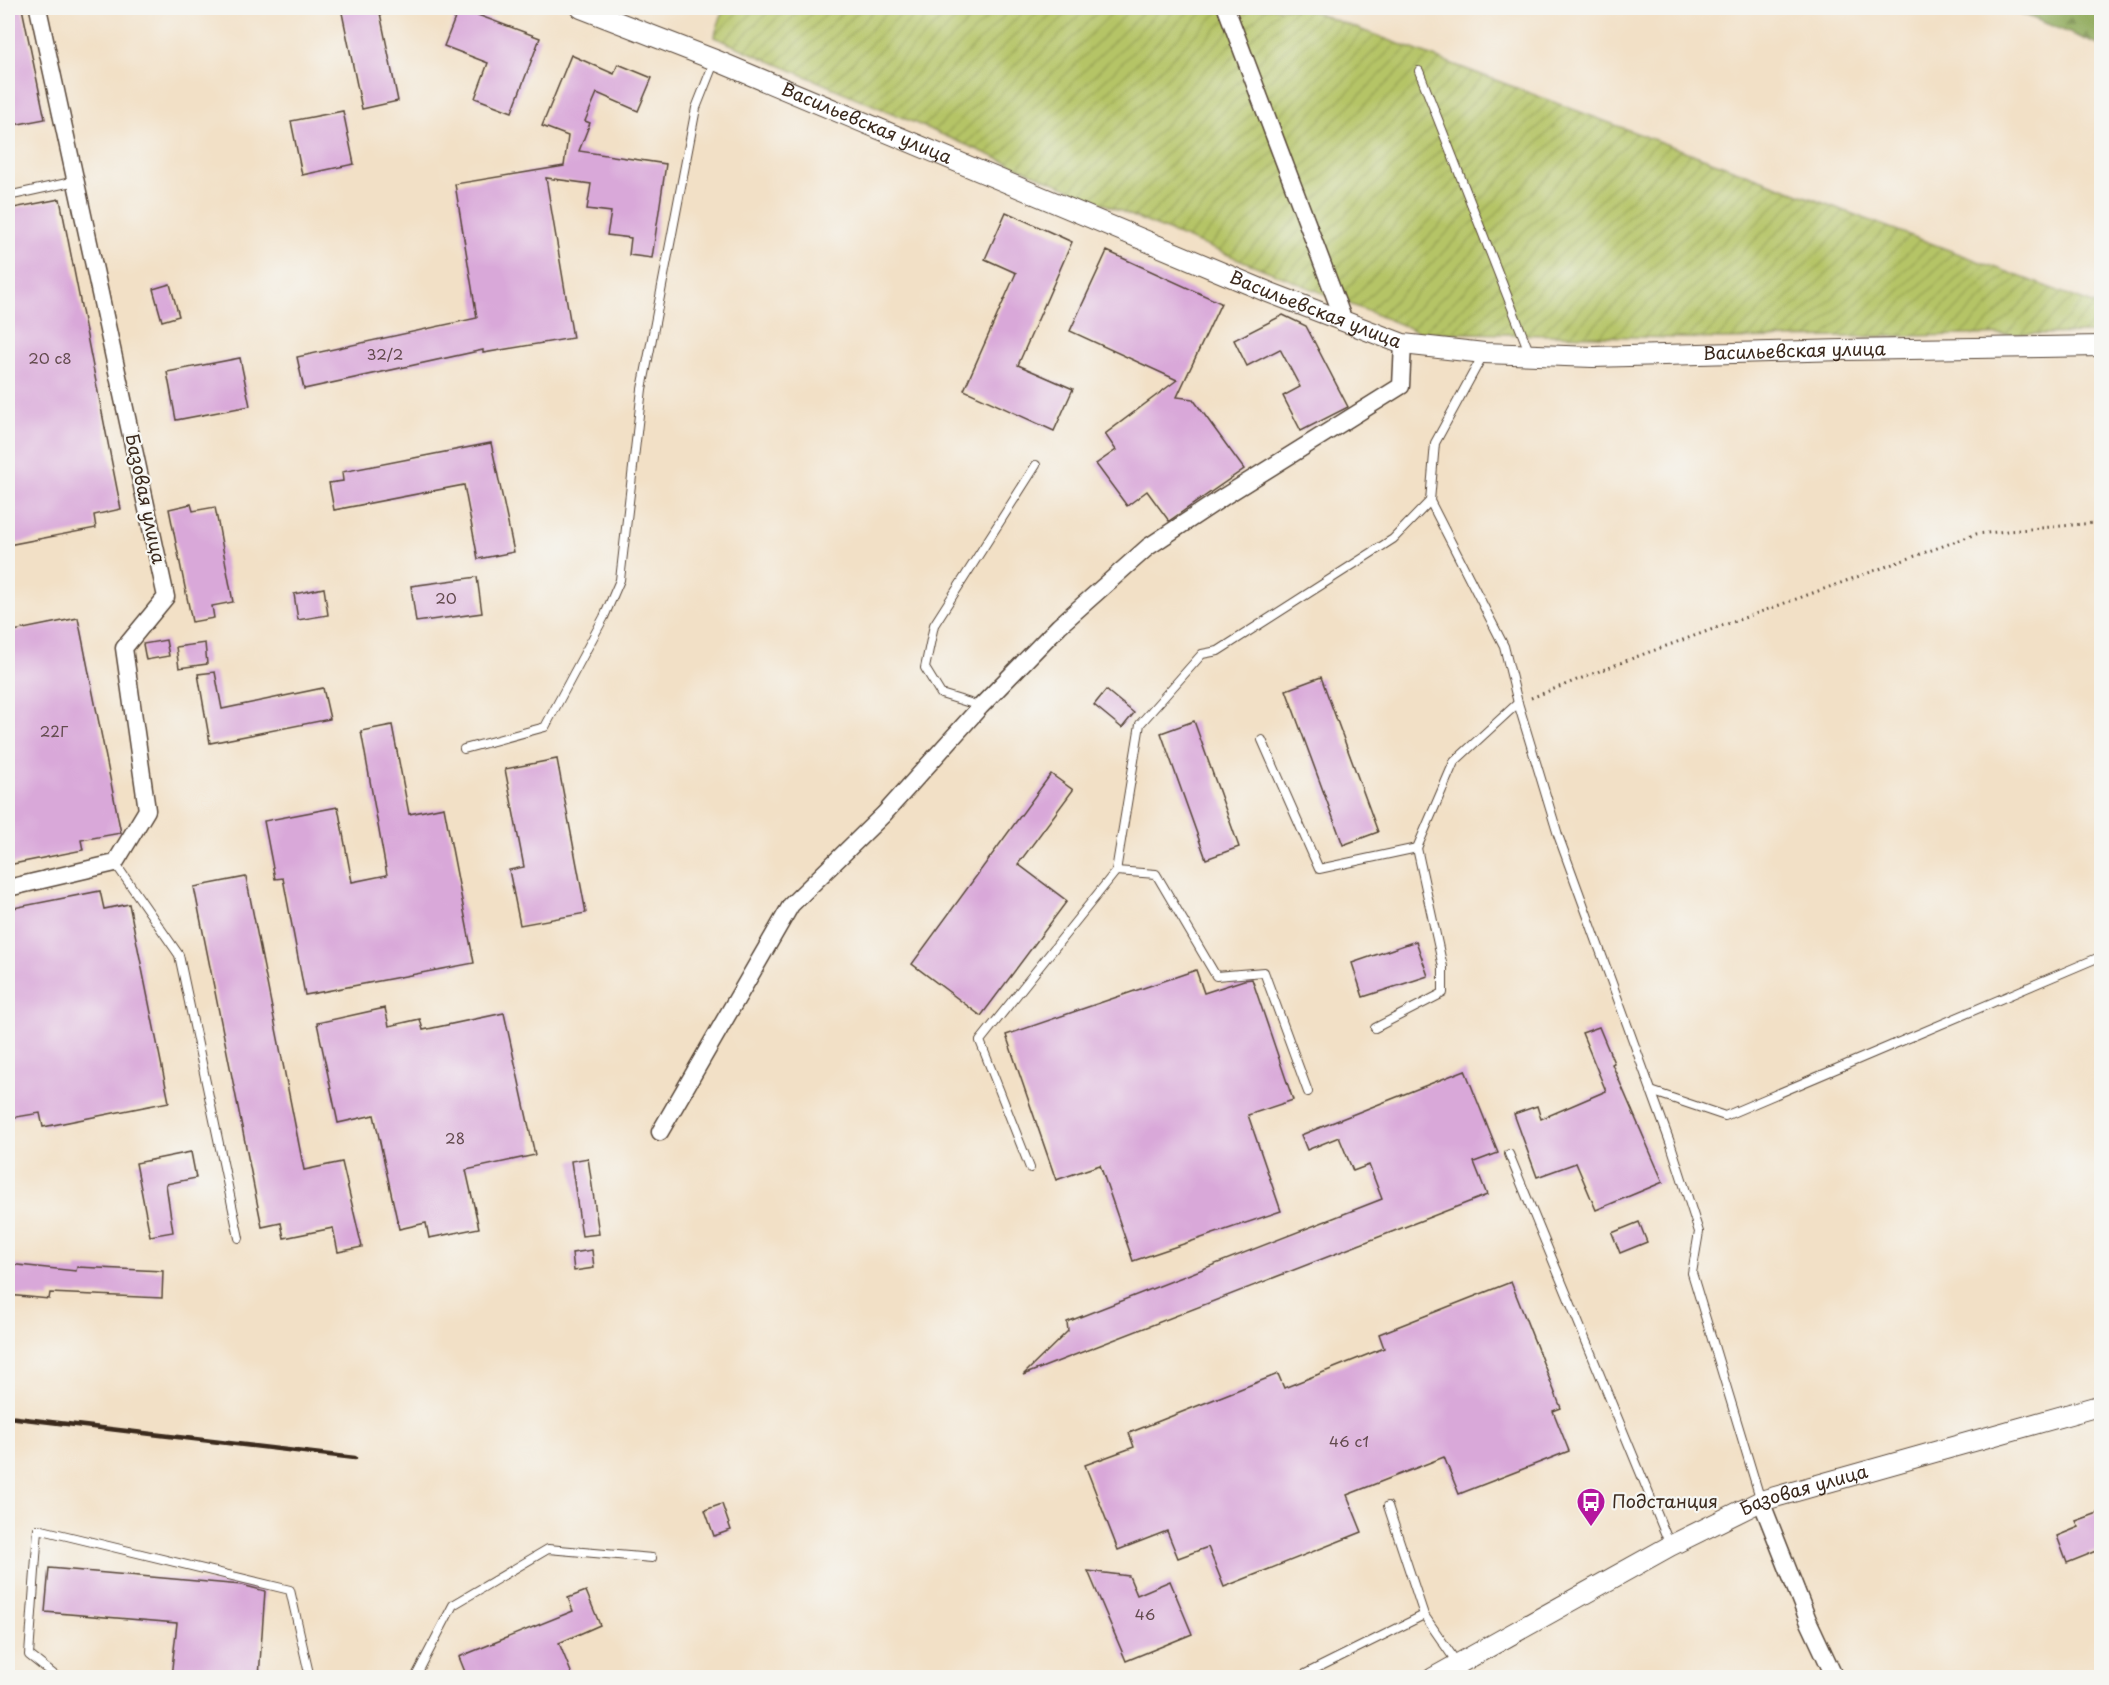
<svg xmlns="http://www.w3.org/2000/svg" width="2109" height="1685" font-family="'Playpen Sans',sans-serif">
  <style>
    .forest { fill: url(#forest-firs); stroke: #666a3c; stroke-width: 1.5 }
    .garden { fill: url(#garden-furrows); stroke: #787742; stroke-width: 1.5 }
    .building { fill: #d9a8d9 }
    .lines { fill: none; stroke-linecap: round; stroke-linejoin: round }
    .service-casing { stroke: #564537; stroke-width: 10 }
    .minor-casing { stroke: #564537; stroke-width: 19 }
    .tertiary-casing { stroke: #564537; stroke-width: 22 }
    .path { stroke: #564537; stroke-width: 3; stroke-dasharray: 1.5 4.5; stroke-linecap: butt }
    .service { stroke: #fff; stroke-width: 8 }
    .minor { stroke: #fff; stroke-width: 16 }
    .tertiary { stroke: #fff; stroke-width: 20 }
    .rail { stroke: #3b2a1e; stroke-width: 4.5 }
    .labels { text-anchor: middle; stroke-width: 4.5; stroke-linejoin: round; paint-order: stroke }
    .number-label { font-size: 15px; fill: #624a4d }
    .street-label { font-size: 18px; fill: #3b2a1e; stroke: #f6f6f2 }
    .poi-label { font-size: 18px; fill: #3b2a1e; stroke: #f6f6f2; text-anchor: start }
  </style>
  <defs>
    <pattern id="forest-firs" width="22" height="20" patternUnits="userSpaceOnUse" patternTransform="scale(1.5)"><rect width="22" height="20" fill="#90aa5b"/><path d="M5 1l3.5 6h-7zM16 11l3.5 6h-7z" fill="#778b4b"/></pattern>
    <pattern id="garden-furrows" width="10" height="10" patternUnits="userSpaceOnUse" patternTransform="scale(1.5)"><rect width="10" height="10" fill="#b5c466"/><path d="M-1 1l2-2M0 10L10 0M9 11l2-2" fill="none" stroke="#949f53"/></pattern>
  </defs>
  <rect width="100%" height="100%" fill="#f6f6f2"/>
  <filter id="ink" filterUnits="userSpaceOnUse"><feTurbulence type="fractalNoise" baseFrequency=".0167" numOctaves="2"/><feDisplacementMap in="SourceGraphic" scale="12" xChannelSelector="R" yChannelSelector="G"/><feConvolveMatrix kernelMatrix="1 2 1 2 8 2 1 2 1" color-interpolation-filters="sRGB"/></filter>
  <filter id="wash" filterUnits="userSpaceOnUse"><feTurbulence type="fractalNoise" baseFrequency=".008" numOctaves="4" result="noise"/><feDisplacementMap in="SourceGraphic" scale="24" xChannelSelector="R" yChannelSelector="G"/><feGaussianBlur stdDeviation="1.35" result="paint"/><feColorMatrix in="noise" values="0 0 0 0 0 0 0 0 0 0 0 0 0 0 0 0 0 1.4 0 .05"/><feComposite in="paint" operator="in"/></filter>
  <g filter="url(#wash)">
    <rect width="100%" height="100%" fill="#f2e0c6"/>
    <!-- forest -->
    <path class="forest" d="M2008,8H2101V46Z"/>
    <!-- garden -->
    <path class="garden" d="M724,8H1303L2101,307V330L2092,333L1722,339L1419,332L1144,221L714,37Z"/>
    <g id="blocks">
      <!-- building -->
      <g class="building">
        <path d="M8,8H22L45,119L8,126Z"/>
        <path d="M341,8H379L398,101L362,109Z"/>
        <path d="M459,8L540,38L512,112L475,98L488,63L444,46Z"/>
        <path d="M571,55L614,74L618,64L652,78L638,111L597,93L585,121L590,123L579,151L666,164L652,258L629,255L631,238L607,235L611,212L587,209L591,184L546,178L573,338L483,353V350L304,389L297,357L477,318L455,184L564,166L568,136L542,126Z"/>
        <path d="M343,111L354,164L302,175L291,121Z"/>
        <path d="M60,199L121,509L94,515L96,528L8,545V209Z"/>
        <path d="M1006,212L1072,242L1018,365L1073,389L1054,431L964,390L1016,273L985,259Z"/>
        <path d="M1107,251L1221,303L1177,397L1193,399L1244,469L1169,521L1147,491L1127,506L1096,464L1116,450L1105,434L1177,380L1070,331Z"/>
        <path d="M170,284L179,316L162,321L153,289Z"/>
        <path d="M1283,315L1306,326L1348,407L1301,431L1283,396L1300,387L1280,349L1247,366L1234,340Z"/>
        <path d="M240,358L250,406L176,420L167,372Z"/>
        <path d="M491,443L514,552L478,559L464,485L334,510L329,483L343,481L342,472Z"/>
        <path d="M191,504L193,511L215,507L233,602L212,606L214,618L192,622L169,509Z"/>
        <path d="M477,577L482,613L416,622L411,586Z"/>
        <path d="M324,588L328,615L298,620L294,594Z"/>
        <path d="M78,618L121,833L81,840L83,850L8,865V632Z"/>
        <path d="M166,640L169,656L146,660L143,644Z"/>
        <path d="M205,643L207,664L179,668L176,647Z"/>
        <path d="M215,672L222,709L323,688L330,719L210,743L198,674Z"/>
        <path d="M1321,677L1378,832L1343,845L1286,690Z"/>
        <path d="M1106,690L1134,713L1122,728L1094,705Z"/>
        <path d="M1194,721L1239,847L1206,859L1161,733Z"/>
        <path d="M392,725L409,814L444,807L474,963L305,995L283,878L275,879L264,821L338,807L352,882L387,875L361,731Z"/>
        <path d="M557,759L586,913L520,925L509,870L524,867L505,769Z"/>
        <path d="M1051,774L1073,790L1018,864L1067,901L981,1016L912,964Z"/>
        <path d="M246,877L304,1170L342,1162L362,1247L338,1252L333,1228L284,1238L281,1223L262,1227L194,887Z"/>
        <path d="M100,891L104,909L129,904L169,1102L43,1127L40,1113L11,1118L8,1102V909Z"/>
        <path d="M1416,941L1428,976L1363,997L1352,963Z"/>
        <path d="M1196,970L1204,993L1244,980L1252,979L1293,1100L1248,1115L1281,1211L1133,1261L1100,1165L1056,1180L1006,1035Z"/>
        <path d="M385,1008L389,1026L420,1019L423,1030L504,1013L535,1155L466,1170L479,1228L429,1238L426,1223L399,1229L374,1115L338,1123L317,1023Z"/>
        <path d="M1599,1027L1614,1063L1612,1064L1663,1182L1596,1210L1576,1163L1537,1177L1514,1114L1537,1106L1541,1119L1606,1091L1582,1033Z"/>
        <path d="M1465,1070L1498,1153L1474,1162L1487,1195L1023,1375L1068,1331L1067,1322L1382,1199L1369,1165L1353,1171L1339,1137L1307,1150L1301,1135Z"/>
        <path d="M191,1152L196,1178L166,1184L173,1232L150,1236L136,1163Z"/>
        <path d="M588,1158L599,1234L582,1236L571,1161Z"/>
        <path d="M1639,1222L1647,1242L1620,1253L1612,1233Z"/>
        <path d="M592,1250L594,1268L574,1271L572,1253Z"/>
        <path d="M8,1264L76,1271L77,1267L163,1271L162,1298L50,1293L49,1299L8,1295Z"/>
        <path d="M1511,1282L1561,1408L1553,1411L1569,1451L1459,1494L1444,1457L1347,1495L1362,1532L1224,1587L1208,1547L1178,1558L1167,1531L1118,1550L1085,1465L1134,1447L1129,1433L1278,1374L1284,1388L1384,1348L1379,1334Z"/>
        <path d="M722,1504L731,1530L714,1536L705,1510Z"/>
        <path d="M2098,1513L2102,1522V1549L2067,1563L2057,1536L2079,1527L2076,1521Z"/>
        <path d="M49,1568L242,1585L265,1591L259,1677H171L177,1623L45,1612Z"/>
        <path d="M1088,1571L1129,1576L1137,1595L1170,1581L1192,1634L1126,1661Z"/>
        <path d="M586,1591L600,1625L559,1643L573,1677H467L459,1657L573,1611L568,1598Z"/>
      </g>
    </g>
  </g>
  <g filter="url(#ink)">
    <use href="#blocks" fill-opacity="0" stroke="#564537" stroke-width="1.5"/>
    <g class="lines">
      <!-- service casing -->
      <g class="service-casing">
        <g id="service">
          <path d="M1419,71L1530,354"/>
          <path d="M8,196L76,181"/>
          <path d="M1430,501L1504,646L1518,703L1558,835L1671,1145L1699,1232L1692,1273L1761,1501"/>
          <path d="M980,706L941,694L925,668L934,625L1036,465"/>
          <path d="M1262,740L1319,869L1417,848L1454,762L1518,703"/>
          <path d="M464,749L545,727L604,617L620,580L642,389L650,349L696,108L715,60"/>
          <path d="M115,863L179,955L239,1238"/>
          <path d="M1116,871L1156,874L1216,976L1264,972L1308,1092"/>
          <path d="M1375,1028L1443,993V967L1417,848"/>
          <path d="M1651,1091L1725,1116L2102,956"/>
          <path d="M1509,1154L1670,1545"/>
          <path d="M1030,1168L980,1041L1116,871L1140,724L1202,654L1218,651L1393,539L1430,501L1435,443L1484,353"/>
          <path d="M1424,1615L1457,1663"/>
          <path d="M58,1678L29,1655L38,1529L290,1590L310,1678"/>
          <path d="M415,1678L453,1605L548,1549L652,1558"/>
          <path d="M1297,1678L1424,1615L1388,1506"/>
        </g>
      </g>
      <!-- minor casing -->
      <g class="minor-casing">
        <g id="minor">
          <path d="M1226,8L1344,321"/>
          <path d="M8,888L115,863L147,810L124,648L166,597L38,8"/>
          <path d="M660,1132L791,905L884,814L981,706L1059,626L1148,547L1225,496L1401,386L1403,344"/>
          <path d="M1761,1501L1808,1620L1835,1678"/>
        </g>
      </g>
      <!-- tertiary casing -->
      <g class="tertiary-casing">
        <g id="tertiary">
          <path id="s1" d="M581,8L715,60L1268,292L1403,344L1484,353L1593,357L1843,350L2102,346"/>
          <path id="s2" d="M1433,1678L1670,1546L1761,1501L2102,1405"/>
        </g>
      </g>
      <!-- path -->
      <path class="path" d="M1531,698L1633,658L1976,534L2094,523L2102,526"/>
      <!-- service -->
      <use href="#service" class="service"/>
      <!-- minor -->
      <use href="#minor" class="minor"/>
      <!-- tertiary -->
      <use href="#tertiary" class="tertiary"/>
      <!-- rail -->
      <path class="rail" d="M8,1417L355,1458"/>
    </g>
  </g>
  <!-- icons -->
  <defs>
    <g id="bus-pin" transform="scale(1.5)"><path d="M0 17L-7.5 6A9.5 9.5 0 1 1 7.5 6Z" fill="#b5179e" stroke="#f6f6f2"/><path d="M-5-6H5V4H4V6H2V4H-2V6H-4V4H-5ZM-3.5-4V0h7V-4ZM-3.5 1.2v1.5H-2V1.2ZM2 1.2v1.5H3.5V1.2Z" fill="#fff"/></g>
  </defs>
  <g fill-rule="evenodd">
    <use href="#bus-pin" x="1591" y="1502"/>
  </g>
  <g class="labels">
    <!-- number labels -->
    <g class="number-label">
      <text x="385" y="360">32/2</text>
      <text x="50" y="364">20 с8</text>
      <text x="446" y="604">20</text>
      <text x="54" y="737">22Г</text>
      <text x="455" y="1144">28</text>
      <text x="1349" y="1447">46 с1</text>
      <text x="1145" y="1620">46</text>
    </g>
    <!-- street labels -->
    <g class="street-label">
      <text dy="6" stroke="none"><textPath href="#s1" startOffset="308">Васильевская улица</textPath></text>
      <text dy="6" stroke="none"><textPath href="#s1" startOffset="794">Васильевская улица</textPath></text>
      <text dy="6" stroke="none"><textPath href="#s1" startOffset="1280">Васильевская улица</textPath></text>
      <text transform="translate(145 499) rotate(78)" y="6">Базовая улица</text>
      <text dy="6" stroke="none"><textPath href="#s2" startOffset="417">Базовая улица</textPath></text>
    </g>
    <!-- poi labels -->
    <g class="poi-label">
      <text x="1612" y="1508">Подстанция</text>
    </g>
  </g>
  <!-- margin -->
  <rect width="2109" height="1685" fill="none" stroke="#f6f6f2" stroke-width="30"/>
</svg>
